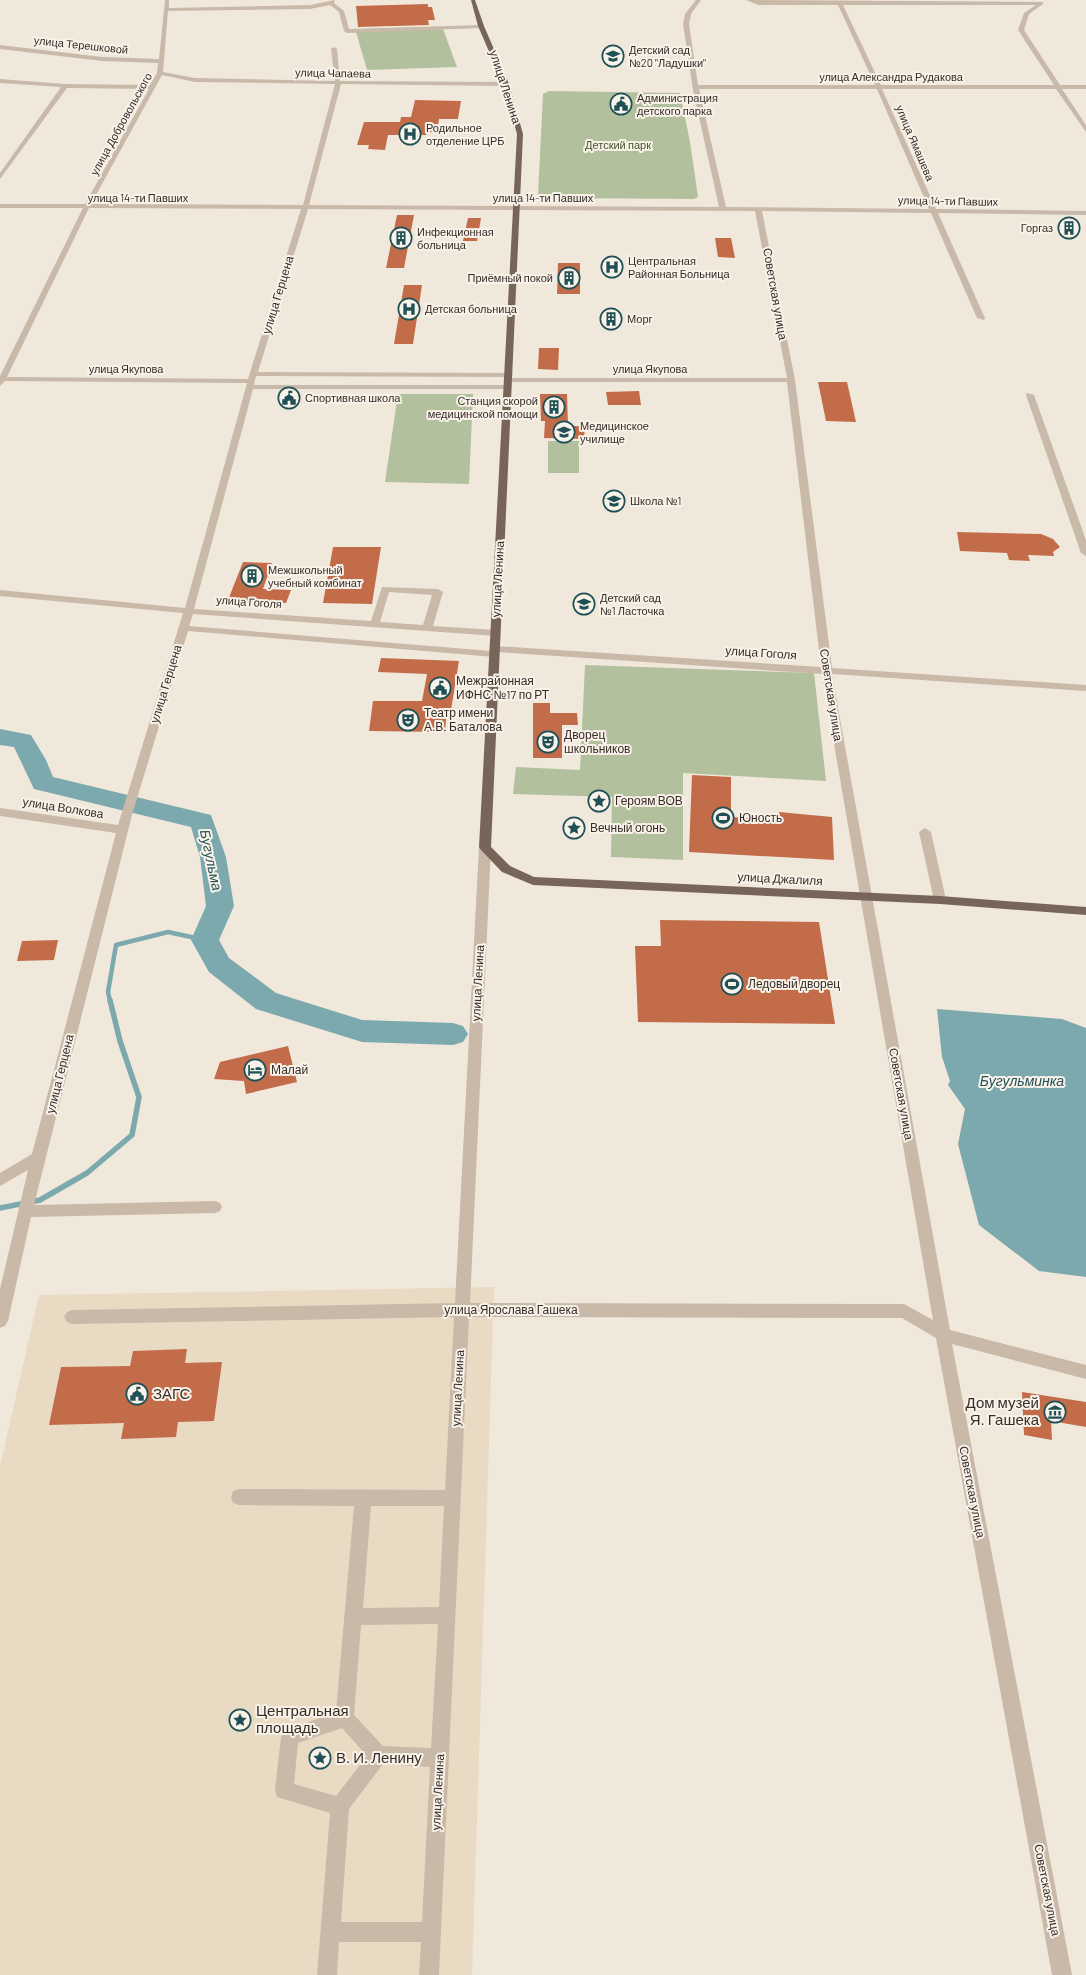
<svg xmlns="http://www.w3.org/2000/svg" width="1086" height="1975" font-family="Barlow,sans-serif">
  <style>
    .green { fill: #b3c09d }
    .plaza { fill: #e9dac4 }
    .water { fill: #7ca9ad }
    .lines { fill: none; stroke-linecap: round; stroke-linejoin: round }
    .stream-far1 { stroke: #7ca9ad; stroke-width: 4.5 }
    .stream { stroke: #7ca9ad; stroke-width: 5.5 }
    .river { fill: #7ca9ad; fill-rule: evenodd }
    .building { fill: #c26c4a }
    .minor { fill: #c9b9a9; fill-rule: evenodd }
    .major { fill: #78655a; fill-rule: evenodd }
    .labels { text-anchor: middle; stroke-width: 4; stroke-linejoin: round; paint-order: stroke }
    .far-street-label { font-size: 11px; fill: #362d28; stroke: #f9f2e9 }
    .far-poi-label { font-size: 11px; fill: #362d28; stroke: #f9f2e9; text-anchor: start }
    .far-park-label { font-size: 11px; fill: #44542d; stroke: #f9f2e9 }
    .street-label { font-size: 12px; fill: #362d28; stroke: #f9f2e9 }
    .poi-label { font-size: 12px; fill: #362d28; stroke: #f9f2e9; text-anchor: start }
    .water-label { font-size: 14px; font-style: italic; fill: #1f5056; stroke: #f9f2e9 }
    .near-poi-label { font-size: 15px; fill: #362d28; stroke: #f9f2e9; text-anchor: start }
  </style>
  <rect width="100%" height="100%" fill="#f1e8dc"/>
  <!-- green -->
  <g class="green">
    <path d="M443,29L457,67L367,70L356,32Z"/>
    <path d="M549,91L680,93L690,142L698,197L694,199L551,198L538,195L543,94Z"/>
    <path d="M398,394H473L469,484L385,482Z"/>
    <rect x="548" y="441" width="31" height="32"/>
    <path d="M585,665L814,673L826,781L683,773V860L611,857L612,797L513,794L516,767L580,770Z"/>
  </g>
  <!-- plaza -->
  <path class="plaza" d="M494,1287L472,1975H0V1466L39,1295Z"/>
  <!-- water -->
  <path class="water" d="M937,1009L1062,1019L1086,1028V1277L1039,1271L979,1225L958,1144L965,1109L948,1085L950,1081L942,1057Z"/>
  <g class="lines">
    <!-- stream-far1 -->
    <path class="stream-far1" d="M110,1001L108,992L116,945L168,932L205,940"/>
    <!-- stream -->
    <path class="stream" d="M0,1208L40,1200L87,1173L132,1135L139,1097L120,1041L110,1000"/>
    <!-- river -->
    <path class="river" d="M0,729L31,735L46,760L53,777L211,815L226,857L234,906L219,940L229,958L276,993L362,1020L453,1023L463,1026L468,1034L463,1042L453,1045L362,1042L256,1009L209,972L191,940L206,906L200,857L191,827L34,789L14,747L0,745Z"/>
  </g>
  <!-- building -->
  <g class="building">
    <path d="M428,4V7H432L435,20H428L429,25L358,27L356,6Z"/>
    <path d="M415,100L461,101L458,119H439L437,132H427L426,135H388L385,150L368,149L369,145H357L364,122H400L401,117H411Z"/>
    <path d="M397,215H414L404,268H386Z"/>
    <path d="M468,218H481L477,241H463Z"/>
    <path d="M715,238H731L735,258L718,257Z"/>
    <path d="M558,263H580V294H557Z"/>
    <path d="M404,285H422L413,344H394Z"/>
    <path d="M603,312H618L619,326H604Z"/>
    <path d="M539,348H559L558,370L538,369Z"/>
    <path d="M818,382H847L856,422L826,421Z"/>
    <path d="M639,391L641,405H608L606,392Z"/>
    <path d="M540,394H567L568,426H585L584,439L544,438L545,421H541Z"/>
    <path d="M957,532L1041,534L1053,539L1060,547L1053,552L1054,556L1028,555L1030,561L1009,560L1007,553L960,551Z"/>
    <path d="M333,547H381L372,604L323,603Z"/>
    <path d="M243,562L272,563L263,589L291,590L286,603L228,600Z"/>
    <path d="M381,658L459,661L451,710L447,708L445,732L369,731L373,701H422L427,674L378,672Z"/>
    <path d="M533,703H550V713H577L578,725H562V758H533Z"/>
    <path d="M692,775L731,777V817L780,820L779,812L832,817L834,860L689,852Z"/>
    <path d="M660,920L819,922L835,1024L638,1022L635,946H661Z"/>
    <path d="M58,940L54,960L17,961L22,941Z"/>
    <path d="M288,1046L297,1082L246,1094L244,1081L214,1079L220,1062Z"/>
    <path d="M187,1349L185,1363L222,1362L214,1421L178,1422L176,1437L121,1439L124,1423L49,1425L61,1367L130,1366L133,1351Z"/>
    <path d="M1022,1392L1086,1402V1427L1051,1421L1052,1440L1024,1435Z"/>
  </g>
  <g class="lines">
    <!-- minor -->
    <g class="minor">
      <path d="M165,0H169V8L310,5L335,0L334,3L344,11L349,29L483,25L481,28L347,33L344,31L339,12L330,5L310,9L168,11L163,72L195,78L335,81L331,49L334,47L337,49L340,81L506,82L509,84L506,86L341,84L309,205L719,207L693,90L683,24L685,14L696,0H701L691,14L689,24L698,85H875L838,5H758L746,0L1043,2V4L1029,14L1024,30L1060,85H1086V89H1062L1086,125V132L1056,89H882L936,209L1086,211V215L938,213L985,318L984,320L977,318L931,213L762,211L795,380L832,668L1086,685V691L832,674L950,1330L1086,1365V1379L952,1344L1072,1975H1052L936,1338L902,1318L469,1317L439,1975H419L421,1942H339L337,1975H317L330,1813L284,1799L277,1797L275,1790L281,1737L284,1731L336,1712L354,1506L239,1505L233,1503L231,1497L233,1491L239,1489L445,1490L454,1317L72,1324L67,1322L64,1317L67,1312L72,1310L455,1303L479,847L485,843L491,847L470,1303L904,1304L933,1320L822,674L498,652V656L494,657L188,631L132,815L34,1205L215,1201L220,1203L222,1207L220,1211L215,1213L31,1217L8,1321L5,1326L0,1328V1289L28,1170L0,1186V1173L32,1154L116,833L0,816V808L118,825L183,613L0,596V590L185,608L247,383L5,381L0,386V376L83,208H0V204H85L149,89L67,88L0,179V173L61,87L0,83V79L65,84L150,85L157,73L158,63L102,61L0,49V45L102,57L159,59ZM843,5H1036L1024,13L1018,30L1054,85H881ZM162,75L195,82L335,84L303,205L91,204ZM699,89H877L929,209L726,207ZM89,208L301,209L248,379L7,377ZM308,209L755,211L787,378H508L504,380L508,382H787L821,667L495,646L491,647V651L189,626L193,614L496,636L501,633L496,630L433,626L443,592L438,589L382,587L371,621L194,609L253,389H508L512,387L508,385H254L256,376L509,377L513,375L509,373L258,372ZM389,592L432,595L423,625L380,622ZM371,1506H444L439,1607L363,1608ZM438,1624L431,1748L383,1746L354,1715L361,1625ZM342,1728L367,1756L336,1796L294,1784L298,1743ZM383,1764L430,1767L422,1922H341L349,1809Z"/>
      <path d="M1027,393L1034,395L1086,540V556L1081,553L1026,395Z"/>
      <path d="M925,828L931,832L946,900L940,904L934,900L919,832Z"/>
    </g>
    <!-- major -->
    <path class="major" d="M471,0H475L484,26L509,84L523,134L491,847L510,866L534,877L940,896L1086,907V915L940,904L533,885L502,872L481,850L479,847L517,134L503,84L478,26Z"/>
  </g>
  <!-- icons -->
  <defs>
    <g id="school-ring" transform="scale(1.125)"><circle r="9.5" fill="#f9f2e9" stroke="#1f5056" stroke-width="1.5"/><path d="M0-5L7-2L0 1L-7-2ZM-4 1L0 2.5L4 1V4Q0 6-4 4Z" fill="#1f5056"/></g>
    <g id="civic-ring" transform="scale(1.125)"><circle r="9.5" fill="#f9f2e9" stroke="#1f5056" stroke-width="1.5"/><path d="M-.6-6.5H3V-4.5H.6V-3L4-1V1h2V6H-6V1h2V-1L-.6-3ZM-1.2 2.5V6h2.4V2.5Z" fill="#1f5056"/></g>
    <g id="hospital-ring" transform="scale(1.125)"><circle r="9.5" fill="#f9f2e9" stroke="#1f5056" stroke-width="1.5"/><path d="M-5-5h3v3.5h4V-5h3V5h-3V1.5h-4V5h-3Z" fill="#1f5056"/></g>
    <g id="building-ring" transform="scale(1.125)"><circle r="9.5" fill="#f9f2e9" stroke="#1f5056" stroke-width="1.5"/><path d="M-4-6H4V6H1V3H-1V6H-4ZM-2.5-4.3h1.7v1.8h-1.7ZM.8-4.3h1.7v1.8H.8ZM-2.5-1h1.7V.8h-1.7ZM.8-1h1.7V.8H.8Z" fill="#1f5056"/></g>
    <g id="university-ring" transform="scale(1.125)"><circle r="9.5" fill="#f9f2e9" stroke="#1f5056" stroke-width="1.5"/><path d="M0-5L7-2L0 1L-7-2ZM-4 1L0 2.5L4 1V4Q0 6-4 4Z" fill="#1f5056"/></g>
    <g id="theatre-ring" transform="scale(1.125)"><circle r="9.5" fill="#f9f2e9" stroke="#1f5056" stroke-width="1.5"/><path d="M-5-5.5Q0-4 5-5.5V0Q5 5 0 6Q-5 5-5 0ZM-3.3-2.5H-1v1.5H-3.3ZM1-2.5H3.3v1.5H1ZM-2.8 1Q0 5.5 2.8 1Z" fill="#1f5056"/></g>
    <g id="sight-ring" transform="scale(1.125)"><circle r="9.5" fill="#f9f2e9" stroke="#1f5056" stroke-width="1.5"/><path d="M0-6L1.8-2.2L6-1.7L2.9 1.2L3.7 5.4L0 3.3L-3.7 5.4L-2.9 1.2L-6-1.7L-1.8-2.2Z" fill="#1f5056"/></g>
    <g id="stadium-ring" transform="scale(1.125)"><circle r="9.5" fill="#f9f2e9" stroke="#1f5056" stroke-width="1.5"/><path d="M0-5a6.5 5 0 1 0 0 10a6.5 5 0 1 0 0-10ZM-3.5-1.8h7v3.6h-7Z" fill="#1f5056"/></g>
    <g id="hotel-ring" transform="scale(1.125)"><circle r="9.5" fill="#f9f2e9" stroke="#1f5056" stroke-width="1.5"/><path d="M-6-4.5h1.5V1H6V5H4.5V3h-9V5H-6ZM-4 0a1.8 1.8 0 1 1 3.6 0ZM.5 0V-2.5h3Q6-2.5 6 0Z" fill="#1f5056"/></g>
    <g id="museum-ring" transform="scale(1.125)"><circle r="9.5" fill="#f9f2e9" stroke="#1f5056" stroke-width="1.5"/><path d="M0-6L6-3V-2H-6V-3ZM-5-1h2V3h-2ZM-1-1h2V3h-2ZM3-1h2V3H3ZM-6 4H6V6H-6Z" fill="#1f5056"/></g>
  </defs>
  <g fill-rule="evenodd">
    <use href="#school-ring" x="613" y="56"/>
    <use href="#civic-ring" x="621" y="104"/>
    <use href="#hospital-ring" x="410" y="134"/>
    <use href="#building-ring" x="1069" y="228"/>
    <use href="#building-ring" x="401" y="238"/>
    <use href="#hospital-ring" x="612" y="267"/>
    <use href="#building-ring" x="569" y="278"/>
    <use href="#hospital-ring" x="409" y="309"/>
    <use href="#building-ring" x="611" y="319"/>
    <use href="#civic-ring" x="289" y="398"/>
    <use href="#building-ring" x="554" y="407"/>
    <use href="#university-ring" x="564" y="432"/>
    <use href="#school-ring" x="614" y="501"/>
    <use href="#building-ring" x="252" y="576"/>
    <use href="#school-ring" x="584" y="604"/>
    <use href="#civic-ring" x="440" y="688"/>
    <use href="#theatre-ring" x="408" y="720"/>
    <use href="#theatre-ring" x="548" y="742"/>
    <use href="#sight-ring" x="599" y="801"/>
    <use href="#stadium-ring" x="723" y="818"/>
    <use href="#sight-ring" x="574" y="828"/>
    <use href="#stadium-ring" x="732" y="984"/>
    <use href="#hotel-ring" x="255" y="1070"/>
    <use href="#civic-ring" x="137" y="1394"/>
    <use href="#museum-ring" x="1055" y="1412"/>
    <use href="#sight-ring" x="240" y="1720"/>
    <use href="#sight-ring" x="320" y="1758"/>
  </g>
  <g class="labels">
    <!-- far-street labels -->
    <g class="far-street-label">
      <text transform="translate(81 45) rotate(6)" y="4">улица Терешковой</text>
      <text transform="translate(333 73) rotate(1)" y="4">улица Чапаева</text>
      <text x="891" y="81">улица Александра Рудакова</text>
      <text transform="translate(121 124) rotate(-61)" y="4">улица Добровольского</text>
      <text transform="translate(915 143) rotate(67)" y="4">улица Ямашева</text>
      <text x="138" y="202">улица 14-ти Павших</text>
      <text x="543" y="202">улица 14-ти Павших</text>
      <text transform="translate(948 201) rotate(1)" y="4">улица 14-ти Павших</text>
      <text x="126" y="373">улица Якупова</text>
      <text x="650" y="373">улица Якупова</text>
      <text transform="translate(249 602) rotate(4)" y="4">улица Гоголя</text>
    </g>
    <!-- far-poi labels -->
    <g class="far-poi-label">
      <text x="629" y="54">Детский сад<tspan x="629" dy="13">№20 "Ладушки"</tspan></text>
      <text x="637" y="102">Администрация<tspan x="637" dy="13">детского парка</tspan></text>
      <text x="426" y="132">Родильное<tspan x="426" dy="13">отделение ЦРБ</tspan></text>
      <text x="1053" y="232" text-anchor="end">Горгаз</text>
      <text x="417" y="236">Инфекционная<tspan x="417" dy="13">больница</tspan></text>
      <text x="628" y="265">Центральная<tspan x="628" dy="13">Районная Больница</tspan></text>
      <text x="553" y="282" text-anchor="end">Приёмный покой</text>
      <text x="425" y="313">Детская больница</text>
      <text x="627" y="323">Морг</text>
      <text x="305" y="402">Спортивная школа</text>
      <text x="538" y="405" text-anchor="end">Станция скорой<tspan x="538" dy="13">медицинской помощи</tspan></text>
      <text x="580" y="430">Медицинское<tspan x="580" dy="13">училище</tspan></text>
      <text x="630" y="505">Школа №1</text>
      <text x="268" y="574">Межшкольный<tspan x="268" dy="13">учебный комбинат</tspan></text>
      <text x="600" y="602">Детский сад<tspan x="600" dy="13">№1 Ласточка</tspan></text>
    </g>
    <!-- far-park labels -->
    <g class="far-park-label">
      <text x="618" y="149">Детский парк</text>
    </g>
    <!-- street labels -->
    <g class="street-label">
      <text transform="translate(505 87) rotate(72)" y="4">улица Ленина</text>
      <text transform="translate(775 294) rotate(80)" y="4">Советская улица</text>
      <text transform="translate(278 295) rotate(-73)" y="4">улица Герцена</text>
      <text transform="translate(498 579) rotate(-87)" y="4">улица Ленина</text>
      <text transform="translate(761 653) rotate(4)" y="4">улица Гоголя</text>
      <text transform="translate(166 684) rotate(-73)" y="4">улица Герцена</text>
      <text transform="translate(831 695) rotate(81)" y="4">Советская улица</text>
      <text transform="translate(63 808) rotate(9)" y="4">улица Волкова</text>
      <text transform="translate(780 879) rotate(3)" y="4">улица Джалиля</text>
      <text transform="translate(478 983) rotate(-87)" y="4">улица Ленина</text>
      <text transform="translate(60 1074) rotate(-76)" y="4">улица Герцена</text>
      <text transform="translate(901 1094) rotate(80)" y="4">Советская улица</text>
      <text x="511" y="1314">улица Ярослава Гашека</text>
      <text transform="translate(458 1388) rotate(-87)" y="4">улица Ленина</text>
      <text transform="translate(972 1492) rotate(79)" y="4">Советская улица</text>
      <text transform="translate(438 1792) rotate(-87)" y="4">улица Ленина</text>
      <text transform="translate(1047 1890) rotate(79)" y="4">Советская улица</text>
    </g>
    <!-- poi labels -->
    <g class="poi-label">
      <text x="456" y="685">Межрайонная<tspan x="456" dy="14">ИФНС №17 по РТ</tspan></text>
      <text x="424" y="717">Театр имени<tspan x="424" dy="14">А.В. Баталова</tspan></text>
      <text x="564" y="739">Дворец<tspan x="564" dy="14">школьников</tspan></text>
      <text x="615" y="805">Героям ВОВ</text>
      <text x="739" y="822">Юность</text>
      <text x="590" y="832">Вечный огонь</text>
      <text x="748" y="988">Ледовый дворец</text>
      <text x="271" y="1074">Малай</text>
    </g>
    <!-- water labels -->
    <g class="water-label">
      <text transform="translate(211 860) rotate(78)" y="5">Бугульма</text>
      <text x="1022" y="1086">Бугульминка</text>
    </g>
    <!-- near-poi labels -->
    <g class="near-poi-label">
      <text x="153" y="1399">ЗАГС</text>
      <text x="1039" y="1408" text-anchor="end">Дом музей<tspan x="1039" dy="17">Я. Гашека</tspan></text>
      <text x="256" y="1716">Центральная<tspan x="256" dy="17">площадь</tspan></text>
      <text x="336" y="1763">В. И. Ленину</text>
    </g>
  </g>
</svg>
